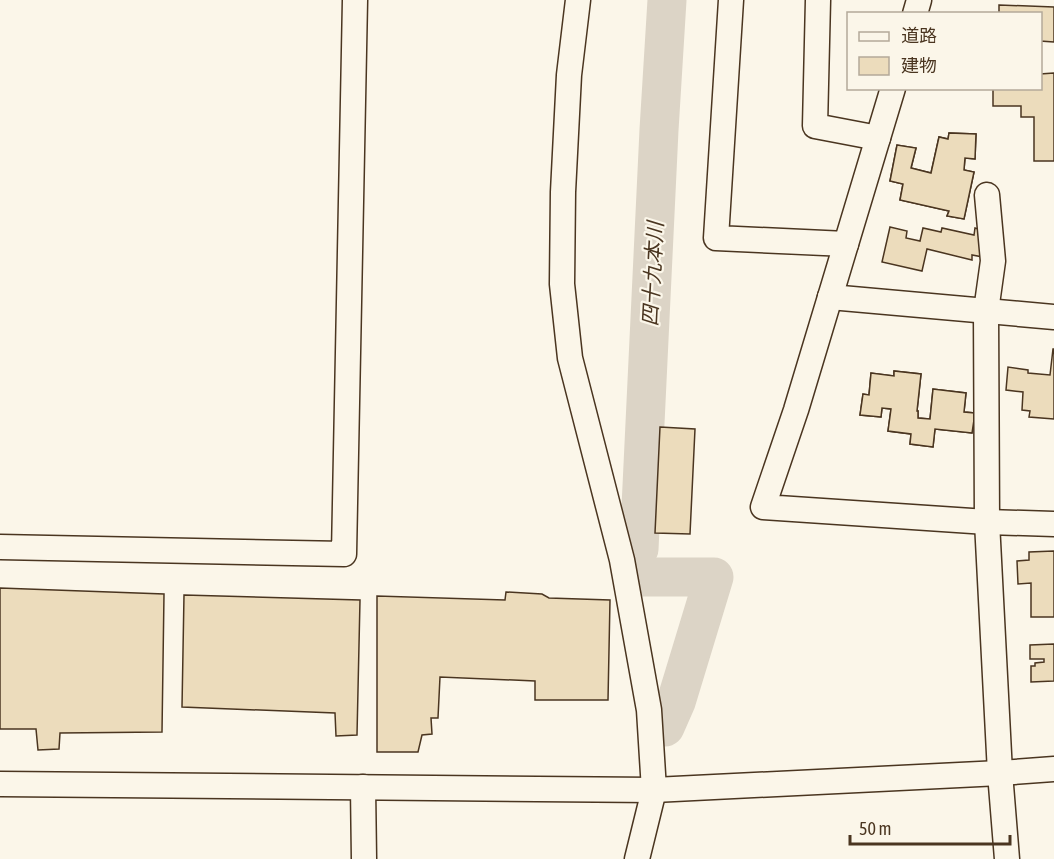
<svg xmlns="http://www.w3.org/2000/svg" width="1054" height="859" font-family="'Asap Condensed','Noto Sans JP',sans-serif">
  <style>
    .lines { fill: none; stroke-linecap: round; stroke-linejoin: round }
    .river { stroke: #dcd4c6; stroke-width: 39 }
    .building { fill: #ecdcbc; stroke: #4a3520; stroke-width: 1.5 }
    .minor-casing { stroke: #4a3520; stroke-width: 27 }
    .minor { stroke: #fbf6e9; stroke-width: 24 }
    .labels { text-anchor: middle; stroke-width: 4.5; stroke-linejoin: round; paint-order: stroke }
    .water-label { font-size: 21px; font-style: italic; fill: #4a3520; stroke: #fbf6e9 }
  </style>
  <rect width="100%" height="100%" fill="#fbf6e9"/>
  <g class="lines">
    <!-- river -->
    <g class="river">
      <path d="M639,549L659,130L667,0"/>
      <path d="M642,577H714L676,702L665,727"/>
    </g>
  </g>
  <!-- building -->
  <g class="building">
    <path d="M999,5L1054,7V42L1040,41V14H999Z"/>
    <path d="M1054,73V161H1034V117H1021V106H993V88H1040V74Z"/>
    <path d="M949,133L976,134L975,159L965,158L964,170L974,172L964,219L947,216L949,211L900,200L903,184L890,181L897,145L916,148L911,168L931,173L939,137L948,139Z"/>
    <path d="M949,133L976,134L975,159L965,158L964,170L974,172L964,219L947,216L949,211L900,200L903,184L890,181L897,145L916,148L911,168L931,173L939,137L948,139Z"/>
    <path d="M890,227L907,231L906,238L920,241L923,228L941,232L942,228L974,235L975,228L982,230L983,257L972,255V260L927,249L922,271L882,262Z"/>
    <path d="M1053,349H1054V419L1029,417L1030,411L1022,410L1023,392L1006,390L1008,367L1028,370V373L1050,375Z"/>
    <path d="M894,371L921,374L917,411H918V418L930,419L933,389L966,393L964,412L975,413L972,433L935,429L933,447L910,444L911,434L888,431L891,409L882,408L881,417L860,415L863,394L869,395L871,373L894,376Z"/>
    <path d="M894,371L921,374L917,411H918V418L930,419L933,389L966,393L964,412L975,413L972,433L935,429L933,447L910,444L911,434L888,431L891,409L882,408L881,417L860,415L863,394L869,395L871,373L894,376Z"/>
    <path d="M660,427L695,429L690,534L655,533Z"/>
    <path d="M1054,551V617H1031V583L1018,584L1017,561L1029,560V552Z"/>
    <path d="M0,588L164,594L162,732L60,733L59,749L38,750L36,729H0Z"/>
    <path d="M506,592L542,594L549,598L610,600L608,700H535V681L440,677L438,718H431L432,734L422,735L418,752H377V596L505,600Z"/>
    <path d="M184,595L360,600L357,735L336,736L335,713L182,707Z"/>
    <path d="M1054,644V681L1031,682V666H1035V663L1044,662V659H1030V645Z"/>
  </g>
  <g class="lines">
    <!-- minor casing -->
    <g class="minor-casing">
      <g id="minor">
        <path d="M578,0L569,75L563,192L562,284L570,358L622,560L649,710L654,790L637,859"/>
        <path d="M731,0L716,238L846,244"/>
        <path d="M818,0L815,126L878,138"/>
        <path d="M915,14L919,0"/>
        <path d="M893,88L796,410L763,507L987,522L1054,524"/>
        <path d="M987,195L993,261L986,311L987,522L1000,773L1007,859"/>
        <path d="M830,297L1054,317"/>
        <path d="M0,547L344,554L355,0"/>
        <path d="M0,784L654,790L1000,773L1054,769"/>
        <path d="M363,787L364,859"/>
      </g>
    </g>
    <!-- minor -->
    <use href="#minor" class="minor"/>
  </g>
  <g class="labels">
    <!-- water labels -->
    <g class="water-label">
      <text transform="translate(653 274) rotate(-87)" y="7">四十九本川</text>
    </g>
  </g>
  <!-- legend -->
  <rect x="847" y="12" width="195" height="78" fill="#fbf6e9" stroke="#b4a999" stroke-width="1.5"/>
  <rect x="859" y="32" width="30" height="9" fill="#fbf6e9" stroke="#b4a999" stroke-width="1.5"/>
  <text x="901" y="42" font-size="18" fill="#4a3520">道路</text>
  <rect x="859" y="57" width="30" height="18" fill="#ecdcbc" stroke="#b4a999" stroke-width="1.5"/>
  <text x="901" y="72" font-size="18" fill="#4a3520">建物</text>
  <!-- scale -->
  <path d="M850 835v9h160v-9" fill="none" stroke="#4a3520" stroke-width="3"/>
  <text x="859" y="835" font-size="18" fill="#4a3520" stroke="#fbf6e9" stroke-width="4.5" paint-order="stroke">50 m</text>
</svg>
